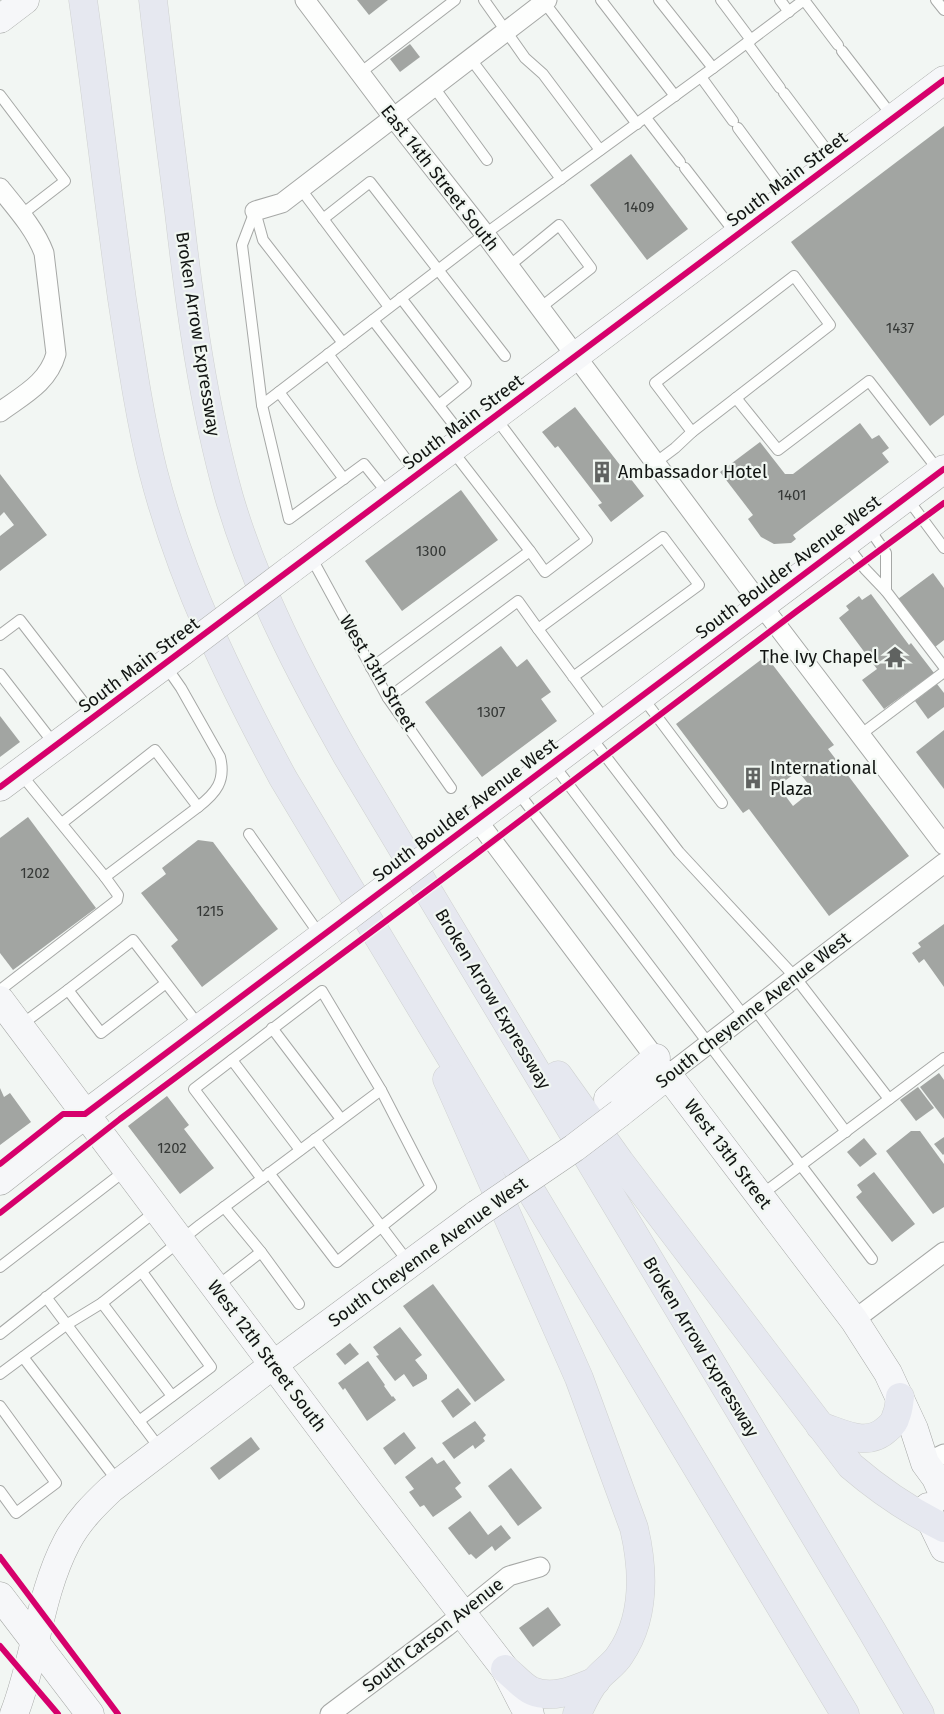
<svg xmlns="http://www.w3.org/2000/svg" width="944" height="1714" font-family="'Fira Sans',sans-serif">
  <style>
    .building { fill: #a2a5a2; fill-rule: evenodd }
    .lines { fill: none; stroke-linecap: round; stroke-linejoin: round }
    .lane-casing { stroke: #a6a8a6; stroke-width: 12 }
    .street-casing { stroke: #a6a8a6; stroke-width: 21 }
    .secondary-casing { stroke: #a6a8a6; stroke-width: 29 }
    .highway-casing { stroke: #cfd1d0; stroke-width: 29 }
    .lane { stroke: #fdfefd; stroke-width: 10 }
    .street { stroke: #fdfefd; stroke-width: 19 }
    .secondary { stroke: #f6f7f9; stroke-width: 28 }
    .highway { stroke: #e6e8f0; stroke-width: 28 }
    .secondary-bridge-casing { stroke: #a6a8a6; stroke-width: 29; stroke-linecap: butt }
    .secondary-bridge { stroke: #f6f7f9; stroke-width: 28 }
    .cycleway-casing { stroke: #f1f7f2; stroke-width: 9 }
    .cycleway { stroke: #d6006c; stroke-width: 6 }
    .labels { text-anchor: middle; stroke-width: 4.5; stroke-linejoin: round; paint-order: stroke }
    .number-label { font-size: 15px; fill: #353836 }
    .street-label { font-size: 18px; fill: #111412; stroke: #f1f7f2 }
    .poi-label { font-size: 18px; fill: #111412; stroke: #f1f7f2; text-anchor: start }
  </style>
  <rect width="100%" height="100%" fill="#f2f6f3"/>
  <!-- building -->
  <g class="building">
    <path d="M357,0H388L369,15Z"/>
    <path d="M410,44L420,57L400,72L390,59Z"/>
    <path d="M944,126V415L930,426L791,242Z"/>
    <path d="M631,154L688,229L647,260L590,185Z"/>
    <path d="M575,407L644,496L611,522L598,505L602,503L558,446L555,448L542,432Z"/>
    <path d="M860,423L872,439L879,435L889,448L882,453L889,462L793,535L796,539L791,543L774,544L761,537L748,519L753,515L720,472L760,442L785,474H793Z"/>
    <path d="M0,474L47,535L0,571V536L14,525L4,512L0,516Z"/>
    <path d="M461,490L498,540L402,611L365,561Z"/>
    <path d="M933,573L944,588V640L935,647L898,599Z"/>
    <path d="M871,594L909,645L911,643L934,673L884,709L862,680L877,669L839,618L849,610L846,606L859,596L862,600Z"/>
    <path d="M501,646L517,667L527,659L551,692L541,699L557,721L482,777L425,702Z"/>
    <path d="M766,656L834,745L828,749L909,856L829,916L749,809L743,813L676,724ZM798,771L813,790L793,806L778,786Z"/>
    <path d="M937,684L944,693V707L928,719L915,701Z"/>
    <path d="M0,716L20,742L0,757Z"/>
    <path d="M944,730V789L916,752Z"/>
    <path d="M28,817L96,908L13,970L0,953V838Z"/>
    <path d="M198,840L213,842L278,929L202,987L171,946L178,940L141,893L166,874L162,868Z"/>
    <path d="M944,924V987L924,959L919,963L912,953L921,947L918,943Z"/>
    <path d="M939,1073L944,1080V1119L920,1087Z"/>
    <path d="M918,1087L934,1108L916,1121L900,1100Z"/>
    <path d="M0,1088L4,1097L10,1093L31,1122L0,1145Z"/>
    <path d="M167,1096L189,1125L184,1129L214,1168L180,1194L128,1126Z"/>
    <path d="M911,1131H920L944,1164V1207L933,1214L886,1151Z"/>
    <path d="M944,1137V1154L943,1155L934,1144Z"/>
    <path d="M864,1138L877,1154L860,1167L847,1152Z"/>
    <path d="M874,1172L915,1224L892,1242L856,1197L862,1192L857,1185Z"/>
    <path d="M433,1284L505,1380L475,1402L403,1306Z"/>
    <path d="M400,1327L422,1355L415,1360L427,1375V1379L413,1387L404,1374L395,1381L376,1356L379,1355L373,1347Z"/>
    <path d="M350,1343L359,1354L345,1365L336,1354Z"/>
    <path d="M368,1361L385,1385L384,1386L392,1397L393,1396L396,1400L367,1421L345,1388L343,1390L338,1383Z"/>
    <path d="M458,1388L471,1404L453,1418L441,1401Z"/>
    <path d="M475,1421L486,1435L483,1438L485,1441L475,1449L473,1445L454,1459L442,1443Z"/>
    <path d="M404,1432L416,1448L395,1465L383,1448Z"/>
    <path d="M251,1437L260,1449L219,1480L210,1468Z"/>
    <path d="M432,1457L437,1464L444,1460L461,1483L455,1488L462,1497L433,1517L424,1505L420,1507L409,1492L414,1489L405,1477Z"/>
    <path d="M511,1468L542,1508L518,1526L488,1486Z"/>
    <path d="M470,1511L488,1535L501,1525L511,1538L495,1551L492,1546L476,1559L471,1554L469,1555L448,1528Z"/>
    <path d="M548,1607L561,1625L533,1647L519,1628Z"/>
  </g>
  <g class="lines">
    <!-- lane casing -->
    <g class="lane-casing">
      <g id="lane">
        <path d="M484,0L525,58L543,74L600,150"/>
        <path d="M601,0L675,96"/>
        <path d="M659,0L713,68"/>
        <path d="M721,0L751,40"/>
        <path d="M780,0L789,12"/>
        <path d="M936,0L944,10"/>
        <path d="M544,2L637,124"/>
        <path d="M747,43L780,88"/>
        <path d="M842,51L893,117"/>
        <path d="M470,58L561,179"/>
        <path d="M360,73L455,0"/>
        <path d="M701,77L733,121"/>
        <path d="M433,86L487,160"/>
        <path d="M784,93L835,161"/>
        <path d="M0,95L65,181L21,215"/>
        <path d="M646,118L680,162"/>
        <path d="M738,128L788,196"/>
        <path d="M685,168L736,234"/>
        <path d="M300,188L389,307"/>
        <path d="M255,211L242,245L262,405L289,519L364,464L388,494"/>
        <path d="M255,211L263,240L343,343"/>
        <path d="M323,219L370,182L505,356"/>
        <path d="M509,266L559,225L591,268L540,308"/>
        <path d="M401,298L466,383L439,405"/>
        <path d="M373,320L464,438"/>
        <path d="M328,354L417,474"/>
        <path d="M279,392L344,479"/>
        <path d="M262,405L485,234L713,68L804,0L838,45"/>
        <path d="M495,417L587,540L545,572L530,551"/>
        <path d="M692,432L655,383L794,276L830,325L736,398"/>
        <path d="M655,463L675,448L692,432L736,398L778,450L869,381L939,471"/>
        <path d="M907,498L944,548"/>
        <path d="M868,527L886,553V591"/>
        <path d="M846,544L865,569L886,591L944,667"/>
        <path d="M311,557L388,698L451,788"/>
        <path d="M0,635L20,620L94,716"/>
        <path d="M165,665L181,688L220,757C226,781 216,793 198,807"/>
        <path d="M371,668L530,551L451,449"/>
        <path d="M0,674L55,745"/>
        <path d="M573,677L699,585L663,537L538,629L606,721"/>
        <path d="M388,698L518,601L538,629"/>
        <path d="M643,698L722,803"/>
        <path d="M860,735L944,672"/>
        <path d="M590,736L679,852L795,977L889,1099"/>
        <path d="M553,764L744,1016"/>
        <path d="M20,773L105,877L198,807L155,750L62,823"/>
        <path d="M517,791L872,1259"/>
        <path d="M249,834L320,935"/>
        <path d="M166,983L101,1033L68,990L133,940L200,1027"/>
        <path d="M0,990L117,900L118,895L105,877"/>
        <path d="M754,1008L846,1132"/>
        <path d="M21,1025L68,990"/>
        <path d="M272,1028L341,1119"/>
        <path d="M232,1060L300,1150"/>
        <path d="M315,1139L409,1263"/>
        <path d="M262,1179L194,1089L322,991L381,1090L431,1187L337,1262L269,1173"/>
        <path d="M761,1195L944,1058"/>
        <path d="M224,1207L261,1252"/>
        <path d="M0,1267L126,1170"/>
        <path d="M216,1287L261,1252L299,1304"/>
        <path d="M46,1297L161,1450"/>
        <path d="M102,1303L172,1396"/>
        <path d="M0,1334L156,1211"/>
        <path d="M23,1357L119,1483"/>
        <path d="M0,1374L66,1325L102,1303L200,1225L381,1090"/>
        <path d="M0,1406L56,1483L16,1513L0,1491"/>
        <path d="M139,1421L211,1367L142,1272"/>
      </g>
    </g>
    <!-- street casing -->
    <g class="street-casing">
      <g id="street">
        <path d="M305,0L393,117L485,234L747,586L944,845"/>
        <path d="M0,188C16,208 35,229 44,253L56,354C48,383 23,395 0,412"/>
        <path d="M255,211L282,203L547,0"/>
        <path d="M477,820L668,1075L944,863"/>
        <path d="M854,1320L944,1252"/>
        <path d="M925,1463L944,1454"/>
        <path d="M330,1714L446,1627L509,1576L540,1567"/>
      </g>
    </g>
    <!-- secondary casing -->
    <g class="secondary-casing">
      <g id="secondary">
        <path d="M0,19L25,0"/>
        <path d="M290,570L944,80"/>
        <path d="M0,787L183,651"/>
        <path d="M459,833L944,469"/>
        <path d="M0,1000L368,1491L505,1669L524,1706L530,1714"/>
        <path d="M608,1099L656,1058"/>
        <path d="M620,1113L668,1075L854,1320L888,1373L914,1429L925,1463L936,1478L944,1496"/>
        <path d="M0,1181L70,1126L330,930"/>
        <path d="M928,1507L931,1521L944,1548"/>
        <path d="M0,1596L90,1714"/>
        <path d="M14,1714C36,1658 39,1595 67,1542C78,1521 94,1505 111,1489L273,1365L477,1214"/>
      </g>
    </g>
    <!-- highway casing -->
    <g class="highway-casing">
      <g id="highway">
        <path d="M83,0C97,100 108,199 122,299C131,357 139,415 153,471C181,580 230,680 283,778L845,1714"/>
        <path d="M153,0C161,71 170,142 179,212C190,308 203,404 229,497C256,589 300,673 347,756L872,1631L920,1714"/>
        <path d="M558,1075L620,1162L851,1466C880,1491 910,1511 944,1528"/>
        <path d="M447,1079L579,1378L634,1528C644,1571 646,1617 620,1655C614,1665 603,1671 596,1680C588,1690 582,1703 577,1714"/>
        <path d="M820,1426C842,1433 867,1448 887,1429C891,1426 895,1421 896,1416C899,1410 899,1403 900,1397"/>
        <path d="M505,1669C513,1675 523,1687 532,1691C554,1700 576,1689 596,1681"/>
      </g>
    </g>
    <!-- lane -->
    <use href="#lane" class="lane"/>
    <!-- street -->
    <use href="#street" class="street"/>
    <!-- secondary -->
    <use href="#secondary" class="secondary"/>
    <!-- highway -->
    <use href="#highway" class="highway"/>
    <!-- secondary-bridge casing -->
    <g class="secondary-bridge-casing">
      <g id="secondary-bridge">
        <path d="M183,651L290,570"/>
        <path d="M330,930L459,833"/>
        <path d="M477,1214L574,1148L620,1113"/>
      </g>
    </g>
    <!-- secondary-bridge -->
    <use href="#secondary-bridge" class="secondary-bridge"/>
    <!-- cycleway casing -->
    <g class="cycleway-casing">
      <g id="cycleway">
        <path d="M0,787L944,80"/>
        <path d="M0,1164L63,1114H85L944,469"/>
        <path d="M0,1213L120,1119L472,857L797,611L944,503"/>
        <path d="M0,1557L118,1714"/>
        <path d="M0,1646L58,1714"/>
      </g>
    </g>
    <!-- cycleway -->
    <use href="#cycleway" class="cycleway"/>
  </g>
  <!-- icons -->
  <defs>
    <g id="building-bare" transform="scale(1.725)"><path d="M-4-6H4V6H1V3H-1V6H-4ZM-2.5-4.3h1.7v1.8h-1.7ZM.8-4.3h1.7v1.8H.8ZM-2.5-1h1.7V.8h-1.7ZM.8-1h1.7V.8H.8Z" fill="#606361" stroke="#f1f7f2" stroke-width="2.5" paint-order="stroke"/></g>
    <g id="temple-bare" transform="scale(1.725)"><path d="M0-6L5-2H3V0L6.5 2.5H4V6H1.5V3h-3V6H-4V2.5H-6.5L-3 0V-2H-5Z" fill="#606361" stroke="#f1f7f2" stroke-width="2.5" paint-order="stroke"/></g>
  </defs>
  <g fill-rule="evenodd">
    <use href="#building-bare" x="602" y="472"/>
    <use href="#temple-bare" x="895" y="657"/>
    <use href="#building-bare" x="753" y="778"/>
  </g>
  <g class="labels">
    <!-- number labels -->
    <g class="number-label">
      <text x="639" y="212">1409</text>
      <text x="900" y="333">1437</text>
      <text x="792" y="500">1401</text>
      <text x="431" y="556">1300</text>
      <text x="491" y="717">1307</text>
      <text x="35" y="878">1202</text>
      <text x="210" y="916">1215</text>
      <text x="172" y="1153">1202</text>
    </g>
    <!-- street labels -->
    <g class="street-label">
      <text transform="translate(440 178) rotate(52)" y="6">East 14th Street South</text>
      <text transform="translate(787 179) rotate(-37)" y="6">South Main Street</text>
      <text transform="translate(198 334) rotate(81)" y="6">Broken Arrow Expressway</text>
      <text transform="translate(463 422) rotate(-37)" y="6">South Main Street</text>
      <text transform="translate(788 567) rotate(-37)" y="6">South Boulder Avenue West</text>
      <text transform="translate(139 665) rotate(-37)" y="6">South Main Street</text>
      <text transform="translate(378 673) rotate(59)" y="6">West 13th Street</text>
      <text transform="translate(465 810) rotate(-37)" y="6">South Boulder Avenue West</text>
      <text transform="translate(493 999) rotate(59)" y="6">Broken Arrow Expressway</text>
      <text transform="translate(753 1010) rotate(-38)" y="6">South Cheyenne Avenue West</text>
      <text transform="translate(728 1154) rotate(53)" y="6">West 13th Street</text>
      <text transform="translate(428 1252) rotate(-36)" y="6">South Cheyenne Avenue West</text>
      <text transform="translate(701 1347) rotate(59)" y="6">Broken Arrow Expressway</text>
      <text transform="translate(267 1356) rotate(53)" y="6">West 12th Street South</text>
      <text transform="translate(433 1635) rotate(-38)" y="6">South Carson Avenue</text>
    </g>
    <!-- poi labels -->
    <g class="poi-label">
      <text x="618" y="478">Ambassador Hotel</text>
      <text x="878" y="663" text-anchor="end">The Ivy Chapel</text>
      <text x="770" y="774">International<tspan x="770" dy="21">Plaza</tspan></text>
    </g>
  </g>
</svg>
